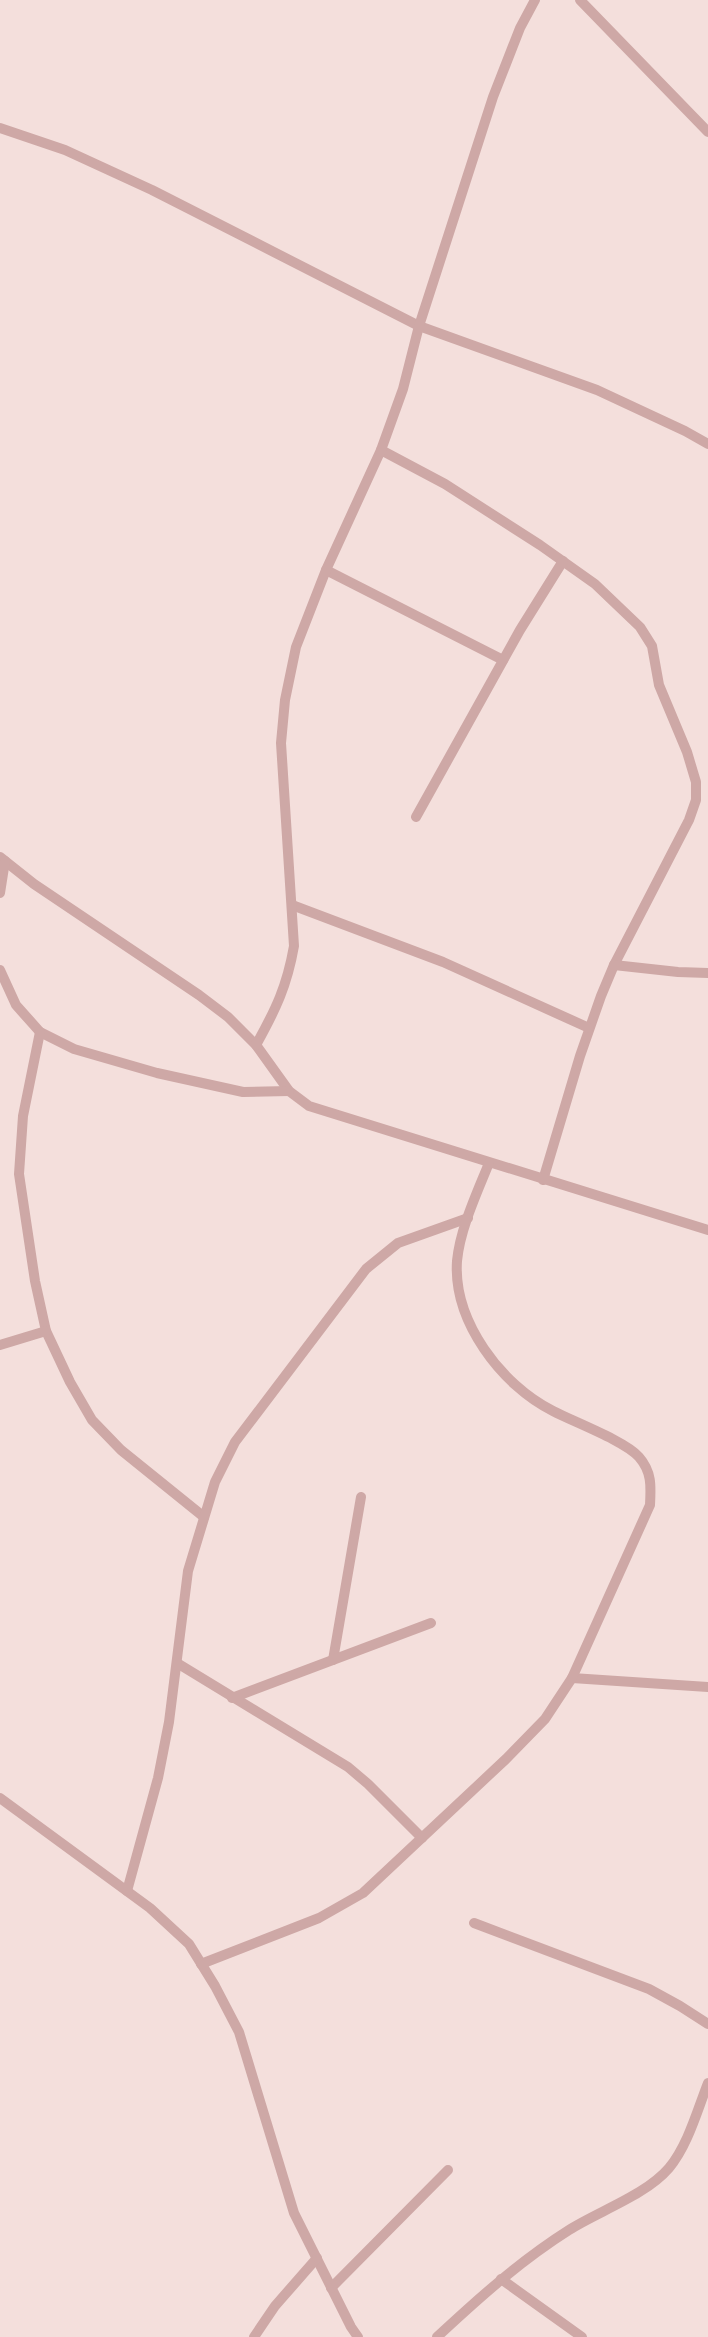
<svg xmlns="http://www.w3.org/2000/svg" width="708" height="2337" font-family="Montserrat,sans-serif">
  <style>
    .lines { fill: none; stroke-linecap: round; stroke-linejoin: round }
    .minor { stroke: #cea8a6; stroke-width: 10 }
  </style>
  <rect width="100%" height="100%" fill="#f4dfdc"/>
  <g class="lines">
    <!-- minor -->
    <g class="minor">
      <path d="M580,0L708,132"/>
      <path d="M0,128L65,150L152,190L419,326L597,390L685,431L708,444"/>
      <path d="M381,450L445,484L540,545L595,584L640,627L652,646L659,685L687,752L696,782V800L689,820L614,965L601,996L580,1056L543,1180"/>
      <path d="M326,570L503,660"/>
      <path d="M416,817L520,630L563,561"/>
      <path d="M0,857L34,884L199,995L228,1017L256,1045L289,1091L309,1106L708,1230"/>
      <path d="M0,893L5,861"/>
      <path d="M292,905L443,962L589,1028"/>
      <path d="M614,965L678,972L708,973"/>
      <path d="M0,970L16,1005L40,1032L74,1049L157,1073L243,1092L289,1091"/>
      <path d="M40,1032L23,1116L19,1174L35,1281L46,1331L70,1382L92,1420L121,1450L204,1517"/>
      <path d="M256,1045C276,1009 287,986 294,946L281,743L285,700L296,647L326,570L381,450L403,389L419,326L493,97L520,28L535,0"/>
      <path d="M0,1345L46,1331"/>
      <path d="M333,1660L361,1497"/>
      <path d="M177,1663L348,1767L368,1784L422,1838"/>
      <path d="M572,1678L708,1687"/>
      <path d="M232,1698L431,1623"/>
      <path d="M0,1798L150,1908L189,1944L215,1986L239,2032L294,2213L351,2327L358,2337"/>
      <path d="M127,1891L158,1778L169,1722L188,1571L215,1482L235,1442L366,1269L398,1243L468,1218"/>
      <path d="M474,1923L649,1989L680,2006L708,2024"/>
      <path d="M201,1964L319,1918L363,1893L506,1759L545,1719L572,1678L650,1505C651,1486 652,1472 639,1457C625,1441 574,1422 553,1411C501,1385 453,1321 457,1261C460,1229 477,1193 489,1163"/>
      <path d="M501,2279L582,2337"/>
      <path d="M331,2288L448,2170"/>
      <path d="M254,2337L275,2306L317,2258"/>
      <path d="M437,2337C479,2298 520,2261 569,2230C599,2211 646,2195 669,2168C688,2145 697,2111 708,2083"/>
    </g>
  </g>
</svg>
